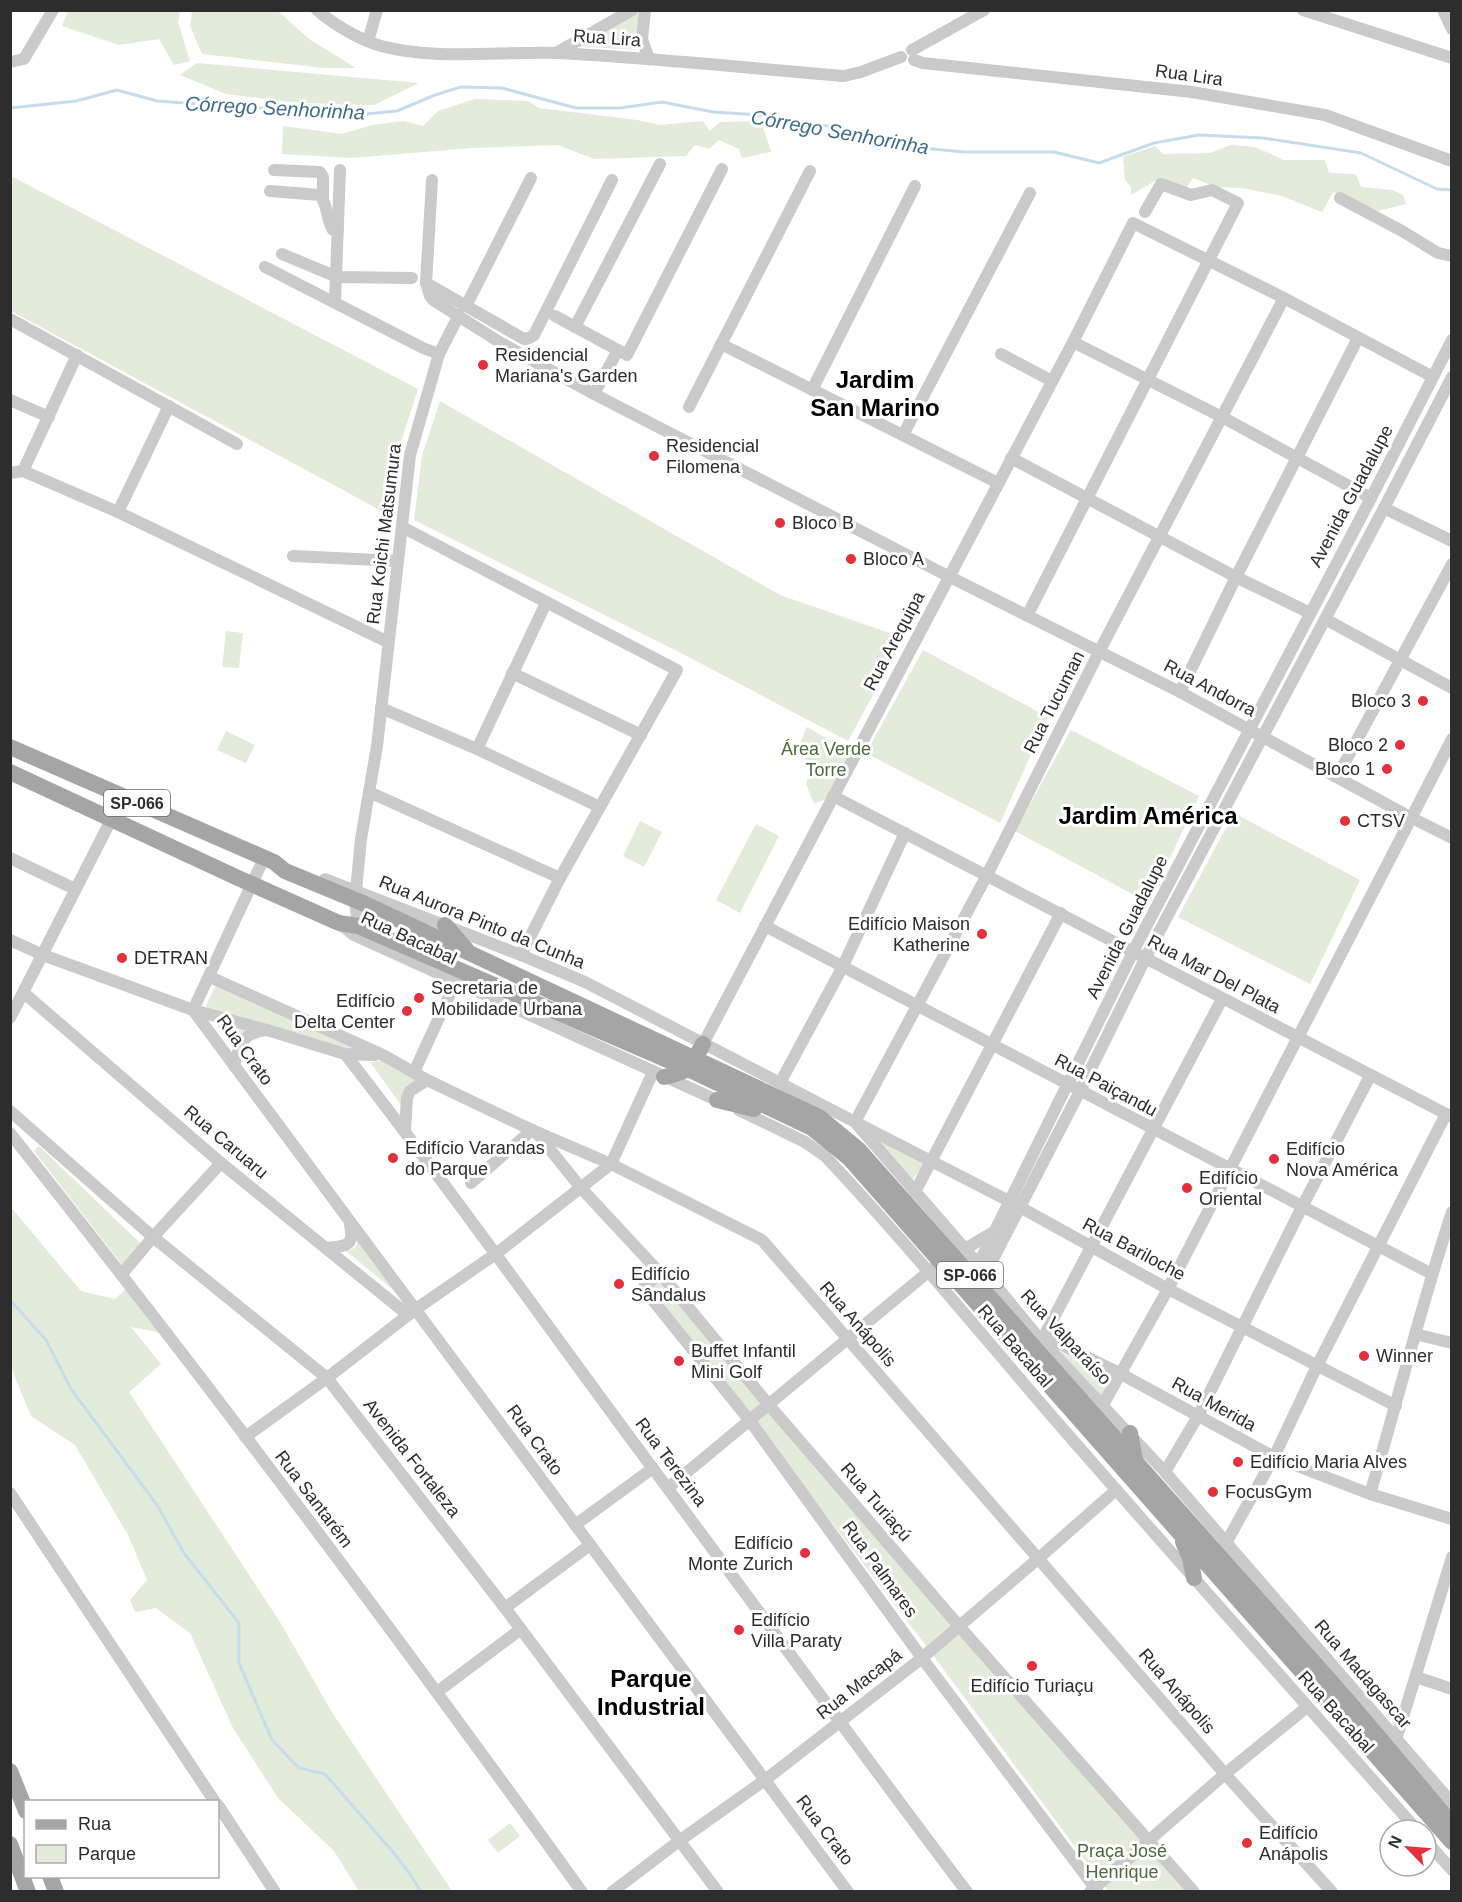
<svg xmlns="http://www.w3.org/2000/svg" width="1462" height="1902" font-family="Helvetica,sans-serif">
  <style>
    .green { fill: #e3ebda }
    .lines { fill: none; stroke-linecap: round; stroke-linejoin: round }
    .stream { stroke: #c6dceb; stroke-width: 3 }
    .minor { stroke: #cacaca; stroke-width: 12 }
    .major { stroke: #a5a5a5; stroke-width: 16 }
    .poi-dot { fill: #e3303a; stroke: #fff; stroke-width: 2 }
    .labels { text-anchor: middle; stroke-width: 6; stroke-linejoin: round; paint-order: stroke }
    .shield { fill: #fff; stroke: #6c6c6c; stroke-width: 1.5 }
    .shield-label { font-size: 16px; font-weight: bold; fill: #2d2d2d }
    .street-label { font-size: 18px; fill: #2d2d2d; stroke: #fff }
    .poi-label { font-size: 18px; fill: #2d2d2d; stroke: #fff; text-anchor: start }
    .park-label { font-size: 18px; fill: #4f683b; stroke: #fff }
    .water-label { font-size: 20px; font-style: italic; fill: #3c6d8e; stroke: #fff }
    .district-label { font-size: 24px; font-weight: bold; fill: #000; stroke: #fff }
  </style>
  <rect width="100%" height="100%" fill="#fff"/>
  <!-- green -->
  <g class="green">
    <path d="M68,11H180L178,22L190,61L174,65L159,39L119,45L62,26Z"/>
    <path d="M192,11H278L309,39L356,68H324L202,54L190,26Z"/>
    <path d="M640,11L636,50L575,46Z"/>
    <path d="M197,63L419,83L374,105L298,103L226,94L180,75Z"/>
    <path d="M475,99L528,101L539,108L637,120L660,125L703,121L710,131L720,122L761,121L771,152L742,158L739,149L719,140L709,149L695,145L686,156L594,159L558,145L472,148L352,158L282,154L283,126L342,134L372,125L403,121L423,126L438,111Z"/>
    <path d="M1231,145L1255,147L1284,160H1325L1329,173L1356,174L1361,187L1393,190L1403,195L1406,204L1378,211L1333,192L1322,212L1282,196L1242,188L1216,187L1193,178L1185,190L1155,181L1131,195V187L1125,180L1123,157L1155,146L1163,154L1210,153Z"/>
    <path d="M11,176L418,389L402,439L391,516L11,311Z"/>
    <path d="M440,401L780,595L904,638L848,741L683,654L414,520L422,456Z"/>
    <path d="M226,631L243,633L239,668L222,667Z"/>
    <path d="M923,650L1048,717L1000,823L866,753Z"/>
    <path d="M807,727L850,752L831,797L814,804L806,784L810,770L798,748Z"/>
    <path d="M1071,730L1199,796L1149,903L1015,831Z"/>
    <path d="M226,731L255,745L246,763L217,750Z"/>
    <path d="M1234,813L1360,880L1310,984L1178,917Z"/>
    <path d="M640,821L662,832L644,867L623,856Z"/>
    <path d="M756,824L779,836L740,913L716,900Z"/>
    <path d="M216,985L328,1035L362,1053L256,1021C247,1031 238,1036 233,1049L212,1019L206,1006Z"/>
    <path d="M382,1061L418,1080L401,1105L370,1062Z"/>
    <path d="M868,1131L927,1162L912,1180Z"/>
    <path d="M39,1146L140,1243L123,1266L34,1151Z"/>
    <path d="M10,1206L81,1291L115,1299L127,1288L161,1333L131,1327L161,1364L129,1392L280,1622L333,1714L452,1891H359L334,1851L278,1798L233,1728L190,1633L156,1608L135,1612L130,1600L147,1580L128,1535L75,1445L31,1416L11,1368Z"/>
    <path d="M359,1239L402,1297L346,1251L355,1248Z"/>
    <path d="M660,1277L819,1473L1187,1891H1108L927,1647L748,1413L646,1288Z"/>
    <path d="M1055,1349L1114,1377L1101,1399Z"/>
    <path d="M510,1823L520,1836L498,1853L488,1840Z"/>
  </g>
  <g class="lines">
    <!-- stream -->
    <g class="stream">
      <path d="M10,108L76,101L117,90L157,101L355,115L397,111L435,95L461,87L502,88L576,108H620L662,102L713,112L745,114L788,119L833,127L912,147L964,152H1054L1099,163L1154,143L1199,135L1263,138L1361,153L1437,189L1452,190"/>
      <path d="M10,1300L46,1340L71,1389L157,1505L184,1553L239,1623V1663L272,1740L299,1768L325,1774L393,1852L410,1874L421,1892"/>
    </g>
    <!-- minor -->
    <g class="minor">
      <path d="M317,10C333,24 360,40 381,46C438,61 499,51 558,53C653,58 749,68 844,76L861,72L901,57"/>
      <path d="M645,10L642,39L649,59"/>
      <path d="M1303,10L1452,58"/>
      <path d="M1443,10L1452,29"/>
      <path d="M368,41L377,10"/>
      <path d="M912,50L984,10"/>
      <path d="M556,53L632,10"/>
      <path d="M914,60L923,63L1192,92L1325,115L1452,161"/>
      <path d="M10,62L24,59L53,10"/>
      <path d="M274,170L320,172L323,177V197"/>
      <path d="M432,180L426,283L430,296L433,300L501,343L594,394L948,576L1180,692L1410,817L1452,838"/>
      <path d="M270,191L320,195C328,205 326,219 333,230H338"/>
      <path d="M1340,198L1402,231L1438,253L1452,256"/>
      <path d="M282,254L337,277L412,278"/>
      <path d="M265,267L423,348L439,354"/>
      <path d="M426,283L524,339L529,338L534,335L612,180"/>
      <path d="M1284,298L1099,652L987,875L855,1122L1009,1201L1168,1289L1396,1406"/>
      <path d="M335,302L340,170"/>
      <path d="M466,306L531,178"/>
      <path d="M555,316L627,355L722,169"/>
      <path d="M10,319L237,444"/>
      <path d="M575,327L660,164"/>
      <path d="M1073,342L1222,417L1371,498"/>
      <path d="M721,344L998,483"/>
      <path d="M1001,354L1052,381"/>
      <path d="M812,390L915,186"/>
      <path d="M594,394L618,350"/>
      <path d="M10,400L49,417"/>
      <path d="M689,407L810,171"/>
      <path d="M903,435L1030,193"/>
      <path d="M1011,458L1236,577L1310,613"/>
      <path d="M23,471L77,355"/>
      <path d="M10,473L23,471L118,512L388,642"/>
      <path d="M1384,508L1452,541"/>
      <path d="M118,512L169,406"/>
      <path d="M402,527L677,670L560,878L521,955"/>
      <path d="M293,556L398,561"/>
      <path d="M1027,616L1238,203L1212,190L1191,195L1161,184L1145,212"/>
      <path d="M1325,619L1452,688"/>
      <path d="M512,673L641,735"/>
      <path d="M1180,692L1236,577L1358,338"/>
      <path d="M381,708L477,749L600,807"/>
      <path d="M477,749L546,603"/>
      <path d="M1337,777L1452,564"/>
      <path d="M369,792L560,878"/>
      <path d="M833,796L1452,1117"/>
      <path d="M10,858L75,889"/>
      <path d="M325,879L521,955L585,982L855,1122L978,1264L1039,1338L1165,1472L1452,1803"/>
      <path d="M340,924L354,935L723,1103"/>
      <path d="M765,926L1432,1274"/>
      <path d="M355,934L358,926L355,901L361,839L377,746L410,455L439,354L459,315"/>
      <path d="M10,940L43,955L193,1010L267,1030L345,1054L375,1055"/>
      <path d="M210,977L383,1055L427,1080L532,1130L611,1164L762,1240L1225,1774L1332,1892"/>
      <path d="M24,993L221,1163L408,1315"/>
      <path d="M193,1010L848,1892"/>
      <path d="M193,1010L264,858"/>
      <path d="M10,1018L111,820"/>
      <path d="M703,1044L1073,342L1133,223L1284,298L1433,377"/>
      <path d="M345,1054C451,1189 549,1329 651,1466C757,1608 860,1751 967,1892"/>
      <path d="M234,1066C240,1044 241,1034 265,1030"/>
      <path d="M414,1072L456,981"/>
      <path d="M780,1083L842,968L905,833"/>
      <path d="M739,1110L805,1142L825,1156C906,1242 980,1333 1057,1422C1176,1559 1297,1694 1417,1830"/>
      <path d="M10,1111L153,1237L327,1378L505,1608L718,1892"/>
      <path d="M405,1131L407,1098L410,1091L427,1080"/>
      <path d="M536,1132L581,1188L660,1273L769,1405L959,1626L1194,1892"/>
      <path d="M10,1133C207,1381 397,1635 582,1892"/>
      <path d="M471,1183L532,1130"/>
      <path d="M915,1192L1061,913"/>
      <path d="M326,1248C345,1246 355,1247 350,1225"/>
      <path d="M958,1253L992,1233"/>
      <path d="M975,1271L1137,944L1371,498L1452,340"/>
      <path d="M660,1273L643,1288L750,1421L922,1658L1098,1892"/>
      <path d="M122,1274L153,1237L221,1163"/>
      <path d="M987,1277L992,1261L1080,1091L1150,949L1384,508L1452,377"/>
      <path d="M1415,1334L1452,1343"/>
      <path d="M1044,1336L1121,1374L1274,1457L1370,1494L1452,1519"/>
      <path d="M1039,1338L1044,1336L1222,999"/>
      <path d="M1100,1410L1168,1289L1452,739"/>
      <path d="M245,1437L327,1378L416,1309L497,1253L611,1164L653,1072"/>
      <path d="M1165,1472L1198,1416L1302,1207L1370,1076"/>
      <path d="M668,1488L933,1268"/>
      <path d="M10,1493L215,1802"/>
      <path d="M1370,1494C1398,1400 1421,1305 1452,1212"/>
      <path d="M575,1525L653,1468"/>
      <path d="M1226,1543L1274,1457L1317,1366L1446,1114"/>
      <path d="M505,1608L590,1545"/>
      <path d="M1416,1677L1452,1689"/>
      <path d="M437,1692L521,1629"/>
      <path d="M1396,1740L1452,1557"/>
      <path d="M218,1805L275,1892"/>
      <path d="M1426,1841L1452,1870"/>
      <path d="M612,1892L679,1841L765,1780L922,1658L1039,1558L1116,1490"/>
      <path d="M1090,1892L1225,1774L1307,1707"/>
    </g>
    <!-- major -->
    <g class="major">
      <path d="M10,747L274,862L285,871L365,904L819,1117L859,1150L1348,1701L1452,1824"/>
      <path d="M10,772L238,878L339,923L358,926L688,1069L812,1128L849,1158L1452,1842"/>
      <path d="M445,925L466,949"/>
      <path d="M664,1077C690,1072 691,1066 703,1044"/>
      <path d="M717,1100L754,1109"/>
      <path d="M1130,1433L1135,1460"/>
      <path d="M1183,1542L1190,1558L1194,1578"/>
      <path d="M10,1771L26,1811"/>
      <path d="M10,1844L28,1892"/>
      <path d="M50,1876L56,1892"/>
    </g>
  </g>
  <!-- markers -->
  <g class="poi-dot">
    <circle cx="483" cy="365" r="6"/>
    <circle cx="654" cy="456" r="6"/>
    <circle cx="780" cy="523" r="6"/>
    <circle cx="851" cy="559" r="6"/>
    <circle cx="1423" cy="701" r="6"/>
    <circle cx="1400" cy="745" r="6"/>
    <circle cx="1387" cy="769" r="6"/>
    <circle cx="1345" cy="821" r="6"/>
    <circle cx="982" cy="934" r="6"/>
    <circle cx="122" cy="958" r="6"/>
    <circle cx="419" cy="998" r="6"/>
    <circle cx="407" cy="1011" r="6"/>
    <circle cx="393" cy="1158" r="6"/>
    <circle cx="1274" cy="1159" r="6"/>
    <circle cx="1187" cy="1188" r="6"/>
    <circle cx="619" cy="1284" r="6"/>
    <circle cx="1364" cy="1356" r="6"/>
    <circle cx="679" cy="1361" r="6"/>
    <circle cx="1238" cy="1462" r="6"/>
    <circle cx="1213" cy="1492" r="6"/>
    <circle cx="805" cy="1553" r="6"/>
    <circle cx="739" cy="1630" r="6"/>
    <circle cx="1032" cy="1666" r="6"/>
    <circle cx="1247" cy="1843" r="6"/>
  </g>
  <g class="labels">
    <!-- shield labels -->
    <g class="shield">
      <rect x="104" y="790" width="66" height="26" rx="4.5"/>
      <rect x="937" y="1262" width="66" height="26" rx="4.5"/>
    </g>
    <g class="shield-label">
      <text x="137" y="809">SP-066</text>
      <text x="970" y="1281">SP-066</text>
    </g>
    <!-- street labels -->
    <g class="street-label">
      <text transform="translate(607 38) rotate(4)" y="6">Rua Lira</text>
      <text transform="translate(1189 75) rotate(8)" y="6">Rua Lira</text>
      <text transform="translate(1351 496) rotate(-62)" y="6">Avenida Guadalupe</text>
      <text transform="translate(384 534) rotate(-83)" y="6">Rua Koichi Matsumura</text>
      <text transform="translate(894 641) rotate(-62)" y="6">Rua Arequipa</text>
      <text transform="translate(1210 688) rotate(28)" y="6">Rua Andorra</text>
      <text transform="translate(1054 702) rotate(-63)" y="6">Rua Tucuman</text>
      <text transform="translate(482 922) rotate(22)" y="6">Rua Aurora Pinto da Cunha</text>
      <text transform="translate(1127 927) rotate(-63)" y="6">Avenida Guadalupe</text>
      <text transform="translate(409 938) rotate(25)" y="6">Rua Bacabal</text>
      <text transform="translate(1214 974) rotate(28)" y="6">Rua Mar Del Plata</text>
      <text transform="translate(245 1050) rotate(54)" y="6">Rua Crato</text>
      <text transform="translate(1106 1085) rotate(28)" y="6">Rua Paiçandu</text>
      <text transform="translate(226 1142) rotate(40)" y="6">Rua Caruaru</text>
      <text transform="translate(1134 1249) rotate(28)" y="6">Rua Bariloche</text>
      <text transform="translate(858 1324) rotate(49)" y="6">Rua Anápolis</text>
      <text transform="translate(1066 1337) rotate(47)" y="6">Rua Valparaíso</text>
      <text transform="translate(1015 1346) rotate(49)" y="6">Rua Bacabal</text>
      <text transform="translate(1214 1404) rotate(29)" y="6">Rua Merida</text>
      <text transform="translate(535 1440) rotate(54)" y="6">Rua Crato</text>
      <text transform="translate(412 1458) rotate(52)" y="6">Avenida Fortaleza</text>
      <text transform="translate(671 1462) rotate(53)" y="6">Rua Terezina</text>
      <text transform="translate(314 1499) rotate(53)" y="6">Rua Santarém</text>
      <text transform="translate(876 1502) rotate(49)" y="6">Rua Turiaçú</text>
      <text transform="translate(880 1569) rotate(54)" y="6">Rua Palmares</text>
      <text transform="translate(1363 1674) rotate(49)" y="6">Rua Madagascar</text>
      <text transform="translate(859 1684) rotate(-38)" y="6">Rua Macapá</text>
      <text transform="translate(1177 1691) rotate(49)" y="6">Rua Anápolis</text>
      <text transform="translate(1336 1712) rotate(48)" y="6">Rua Bacabal</text>
      <text transform="translate(825 1830) rotate(53)" y="6">Rua Crato</text>
    </g>
    <!-- poi labels -->
    <g class="poi-label">
      <text x="495" y="361">Residencial<tspan x="495" dy="21">Mariana's Garden</tspan></text>
      <text x="666" y="452">Residencial<tspan x="666" dy="21">Filomena</tspan></text>
      <text x="792" y="529">Bloco B</text>
      <text x="863" y="565">Bloco A</text>
      <text x="1411" y="707" text-anchor="end">Bloco 3</text>
      <text x="1388" y="751" text-anchor="end">Bloco 2</text>
      <text x="1375" y="775" text-anchor="end">Bloco 1</text>
      <text x="1357" y="827">CTSV</text>
      <text x="970" y="930" text-anchor="end">Edifício Maison<tspan x="970" dy="21">Katherine</tspan></text>
      <text x="134" y="964">DETRAN</text>
      <text x="431" y="994">Secretaria de<tspan x="431" dy="21">Mobilidade Urbana</tspan></text>
      <text x="395" y="1007" text-anchor="end">Edifício<tspan x="395" dy="21">Delta Center</tspan></text>
      <text x="405" y="1154">Edifício Varandas<tspan x="405" dy="21">do Parque</tspan></text>
      <text x="1286" y="1155">Edifício<tspan x="1286" dy="21">Nova América</tspan></text>
      <text x="1199" y="1184">Edifício<tspan x="1199" dy="21">Oriental</tspan></text>
      <text x="631" y="1280">Edifício<tspan x="631" dy="21">Sândalus</tspan></text>
      <text x="691" y="1357">Buffet Infantil<tspan x="691" dy="21">Mini Golf</tspan></text>
      <text x="1376" y="1362">Winner</text>
      <text x="1250" y="1468">Edifício Maria Alves</text>
      <text x="1225" y="1498">FocusGym</text>
      <text x="793" y="1549" text-anchor="end">Edifício<tspan x="793" dy="21">Monte Zurich</tspan></text>
      <text x="751" y="1626">Edifício<tspan x="751" dy="21">Villa Paraty</tspan></text>
      <text x="1032" y="1692" text-anchor="middle">Edifício Turiaçu</text>
      <text x="1259" y="1839">Edifício<tspan x="1259" dy="21">Anápolis</tspan></text>
    </g>
    <!-- park labels -->
    <g class="park-label">
      <text x="826" y="755">Área Verde<tspan x="826" dy="21">Torre</tspan></text>
      <text x="1122" y="1857">Praça José<tspan x="1122" dy="21">Henrique</tspan></text>
    </g>
    <!-- water labels -->
    <g class="water-label">
      <text transform="translate(275 108) rotate(3)" y="7">Córrego Senhorinha</text>
      <text transform="translate(840 132) rotate(10)" y="7">Córrego Senhorinha</text>
    </g>
    <!-- district labels -->
    <g class="district-label">
      <text x="875" y="388">Jardim<tspan x="875" dy="28">San Marino</tspan></text>
      <text x="1148" y="824">Jardim América</text>
      <text x="651" y="1687">Parque<tspan x="651" dy="28">Industrial</tspan></text>
    </g>
  </g>
  <!-- border -->
  <rect width="1462" height="1902" fill="none" stroke="#2d2d2d" stroke-width="24"/>
  <!-- legend -->
  <rect x="24" y="1800" width="195" height="78" fill="#ffffff" stroke="#ababab" stroke-width="1.5"/>
  <rect x="36" y="1820" width="30" height="9" fill="#a5a5a5" stroke="#ababab" stroke-width="1.5"/>
  <text x="78" y="1830" font-size="18" fill="#2d2d2d">Rua</text>
  <rect x="36" y="1845" width="30" height="18" fill="#e3ebda" stroke="#ababab" stroke-width="1.5"/>
  <text x="78" y="1860" font-size="18" fill="#2d2d2d">Parque</text>
  <!-- north arrow -->
  <g transform="translate(1408 1848) rotate(295)"><circle r="28" fill="#ffffff" stroke="#ababab" stroke-width="1.5"/>
  <path d="M0-4.5L10 22L0 15L-10 22Z" fill="#e3303a"/>
  <text y="-9" font-size="16" font-weight="bold" text-anchor="middle" fill="#2d2d2d">N</text>
  </g>
</svg>
